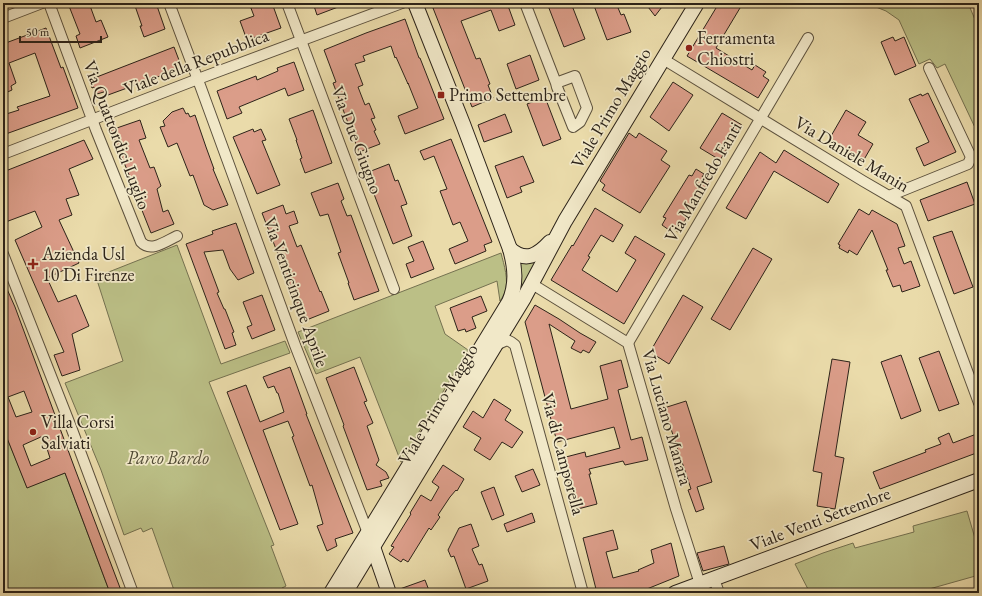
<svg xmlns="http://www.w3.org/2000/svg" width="982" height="596" font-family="'EB Garamond',serif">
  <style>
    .green { fill: #bbbf86; stroke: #747150 }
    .building { fill: #db9d89; stroke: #2c2319; fill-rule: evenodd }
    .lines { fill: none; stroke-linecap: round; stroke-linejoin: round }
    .street-casing { stroke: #5c513d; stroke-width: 12 }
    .secondary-casing { stroke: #2c2319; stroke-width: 16 }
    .street { stroke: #f1e8c8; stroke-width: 10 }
    .secondary { stroke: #f1e8c8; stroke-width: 14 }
    .poi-dot { fill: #8f2418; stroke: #f1e8c8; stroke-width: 1.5 }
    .labels { text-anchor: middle; stroke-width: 3.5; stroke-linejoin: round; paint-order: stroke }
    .poi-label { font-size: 18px; fill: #2c2319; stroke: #f1e8c8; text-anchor: start }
    .street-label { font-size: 18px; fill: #2c2319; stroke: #f1e8c8 }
    .park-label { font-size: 18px; font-style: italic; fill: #504a34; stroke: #f1e8c8 }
  </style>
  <rect width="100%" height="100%" fill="#eadbaa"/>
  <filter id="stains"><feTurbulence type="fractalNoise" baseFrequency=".005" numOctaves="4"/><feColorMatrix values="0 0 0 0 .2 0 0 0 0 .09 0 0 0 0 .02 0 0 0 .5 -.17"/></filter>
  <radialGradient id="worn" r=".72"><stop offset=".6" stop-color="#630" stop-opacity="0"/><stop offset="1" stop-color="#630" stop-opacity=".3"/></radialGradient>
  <!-- green -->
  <g class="green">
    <path d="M866,3H968L979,29V136L945,64L937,68L930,59L919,64L899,20L886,11Z"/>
    <path d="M177,245L221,364L285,341L290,353L209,382L274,545L271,546L286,586L282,588L284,593H175L152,528L143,532L141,528L124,535L101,470L65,383L123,361L96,277Z"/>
    <path d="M501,253C504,265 509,280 505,292C504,295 502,298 500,301L497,281L435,306L445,334L468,350L401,462L360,357L316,374L298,332Z"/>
    <path d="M539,260L520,291L522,285L518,262Z"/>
    <path d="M3,428L27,487L65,473L110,593H3Z"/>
    <path d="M967,511L979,552V575L915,593H810L795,564L823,553L853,543L855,548L914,532L913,526Z"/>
  </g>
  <!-- building -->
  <g class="building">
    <path d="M77,3H89L96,22L101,20L108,37L80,48L76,36L80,34L69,6Z"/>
    <path d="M134,3H156L165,29L144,37L140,26H142Z"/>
    <path d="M249,3H272L281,28L247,40L240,21L254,16Z"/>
    <path d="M313,3H346V4L317,15Z"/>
    <path d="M446,3H507L515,25L499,31L491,10L461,21L476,59L480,58L490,84L488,85L493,98L472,107L433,8Z"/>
    <path d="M547,3H571L585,39L564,47Z"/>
    <path d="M593,3H616L621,15L624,14L631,32L607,40Z"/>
    <path d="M645,3H665L655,16Z"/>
    <path d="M719,3H743L716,48L752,70L755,65L766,72L763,76L769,80L758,98L687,56Z"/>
    <path d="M405,19L419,58H420L444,119L405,134L398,116L418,108L408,83V84L396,57L395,58L391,46L363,56L365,61L355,64L363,85L358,87L365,105L369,103L375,118L371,119L376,130L374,131L380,144L359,152L333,83L336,82L324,50L366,33Z"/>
    <path d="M46,28L61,68L63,67L78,108L3,135V115L19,110L17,107L50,96L35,53L9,63L16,83L11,86L12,90L3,94V44Z"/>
    <path d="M893,37L895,41L904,37L916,66L895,75L881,42Z"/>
    <path d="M174,47L182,68L108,95L107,91L97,94L94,87L92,88L89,80Z"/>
    <path d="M530,55L539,80L516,89L507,64Z"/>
    <path d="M294,62L304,90L288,96L285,88L239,107L242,113L227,119L217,91L256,76L257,80L278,71L277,68Z"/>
    <path d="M673,82L693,95L669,131L650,117Z"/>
    <path d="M928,93L956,152L924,166L916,148L929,142L909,99L921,94L922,96Z"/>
    <path d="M545,97L561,139L543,146L527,104Z"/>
    <path d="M183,108L186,114L188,113L190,117L195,115L206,147L214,169H213L228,205L213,210L204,205L193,175L190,176L177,143L168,147L160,127L165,126L163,121L172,112Z"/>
    <path d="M313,110L332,163L305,173L300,159L302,158L296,140H297L289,119Z"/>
    <path d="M846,110L866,122L858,135L873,144L862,163L827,143Z"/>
    <path d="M722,113L742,125L720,160L700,148Z"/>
    <path d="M505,114L512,132L484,142L478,125Z"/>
    <path d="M140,120L146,138L139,140L150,168L154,167L161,186L157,189L163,212L168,210L174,224L151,233L128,175H129L111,130Z"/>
    <path d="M253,129L254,132L261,129L266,140L262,141L280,185L257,194L233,137Z"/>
    <path d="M629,133L636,138L639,133L667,151L661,160L670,166L640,213L602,190L605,185L600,181Z"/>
    <path d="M451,139L492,242L484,245L486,251L455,264L449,249L468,241L460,222L453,225L440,191L447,189L434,156L424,160L420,151Z"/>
    <path d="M84,140L93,159L69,169L79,195L66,199L72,215L59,220L79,263L47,278L58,302L76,295L89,326L72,334L80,370L62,376L54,355L64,352L15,240L42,227L35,211L3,223V172Z"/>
    <path d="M784,150L839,184L828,203L774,171L746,219L726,208L760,152L776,163Z"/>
    <path d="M523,156L534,182L520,187L522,192L507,198L495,166Z"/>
    <path d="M389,164L395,181L398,180L407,204L401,206L412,236L393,244L366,173Z"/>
    <path d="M696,169L704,174L702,177L709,181L678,232L671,227L669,230L662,225L666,218L663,217L689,175L692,176Z"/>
    <path d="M967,182L975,204L928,221L920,200Z"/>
    <path d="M338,183L344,199L341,201L347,216L351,215L379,291L354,300L348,283H349L338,253L341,252L328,214L320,216L311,193Z"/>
    <path d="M283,205L286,214L294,211L298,223L289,226L297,247L301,245L320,292L321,291L329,311L304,321L262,213Z"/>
    <path d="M595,208L623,225L613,242L601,235L588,256L590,257L582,270L617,292L636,260L625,253L635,236L665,254L624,324L551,280L572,245L573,246Z"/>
    <path d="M859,209L869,215L872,210L897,224L905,246L898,248L904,264L911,261L920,286L902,292L900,285L893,287L886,270H888L872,230L857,255L849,250L848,253L839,248L840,245L838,244Z"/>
    <path d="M236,223L254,273L238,280L230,269L223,250L204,252L219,292L217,293L224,309H225L234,332L232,333L236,345L225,349L186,244L213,234L212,231Z"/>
    <path d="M952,231L973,287L954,294L933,237Z"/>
    <path d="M423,241L434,269L411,278L406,264L414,261L408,247Z"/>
    <path d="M753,248L772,259L730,330L711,319Z"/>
    <path d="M3,280L15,307L75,469L122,593H110L65,473L27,488L3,428ZM24,391L32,412L16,417L8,397ZM43,436L50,458L31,466L23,445Z"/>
    <path d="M262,295L275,330L252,339L247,327L252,325L243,302Z"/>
    <path d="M683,295L703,307L669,364L650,352Z"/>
    <path d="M481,296L487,311L472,317L476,328L466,332L465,329L458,331L450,308Z"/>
    <path d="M535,305L559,319L580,333L596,342L589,353L583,350L581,353L571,348L575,341L549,324L571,409L608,399L600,366L621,360L628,387L618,390L631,440L642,437L648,460L625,465L623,461L589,469L591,474H589L597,504L578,509L576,500L574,501L562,458L585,452L586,457L620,448L614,427L557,442L525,322Z"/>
    <path d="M939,351L959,404L939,411L919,358Z"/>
    <path d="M901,355L921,411L901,419L881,362Z"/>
    <path d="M832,359L850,362L835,456L844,458L835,509L817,506L822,473L813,471Z"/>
    <path d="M290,367L307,414H306L353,533L335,539L337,546L327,551L317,526L323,524L312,485L310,486L292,437L294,436L288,421L263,430L298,524L280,530L227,392L246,385L260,422L284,412L278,393H277L274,386L268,388L263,377Z"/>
    <path d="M354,367L367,401L364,402L373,423L367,426L379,460L376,465L386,472L389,478L380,481L382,486L367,490L343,426L344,425L326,378Z"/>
    <path d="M494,399L511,410L505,420L523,432L512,448L502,442L490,460L474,450L481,438L463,427L473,411L483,418Z"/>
    <path d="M686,401L712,482L697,487L704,509L696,512L688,490L691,489L664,408Z"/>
    <path d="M949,433L953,443L979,433V452L880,489L873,472L926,452L925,450L941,444L938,438Z"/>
    <path d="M443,465L464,479L457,491L456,490L450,497L438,515L440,517L431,530L429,528L408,562L403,559L401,562L389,554L394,547L391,546L411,514L410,513L421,495L431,501L439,487L432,482Z"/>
    <path d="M533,469L540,485L522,492L515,476Z"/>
    <path d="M494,487L504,515L492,520L481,492Z"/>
    <path d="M532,513L535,522L507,532L504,524Z"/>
    <path d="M471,524L479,546L472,549L479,565L482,564L488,581L466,589L454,556L451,557L448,550L459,528Z"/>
    <path d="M613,530L618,549L606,552L613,578L639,571L638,570L654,563L651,550L671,543L679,576L637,593H597L583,538Z"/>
    <path d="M724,546L729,564L703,571L697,553Z"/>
    <path d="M425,580L430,593H397V590Z"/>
  </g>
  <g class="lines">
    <!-- street casing -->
    <g class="street-casing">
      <g id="street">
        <path d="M49,3L96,130L141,242C151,253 166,241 177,236"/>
        <path d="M169,3L201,88L295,345L368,533"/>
        <path d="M287,3L394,289"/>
        <path d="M525,3L556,83L557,87L573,127L580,122L587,108L575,76L556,83"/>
        <path d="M3,18L42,3"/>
        <path d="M663,59L863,181L906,206L979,403"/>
        <path d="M3,154L198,79L402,3"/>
        <path d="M889,196L968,164L971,157L929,68"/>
        <path d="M3,254L71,427L133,593"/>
        <path d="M532,284L628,343L676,509L700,584"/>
        <path d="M628,343L808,38"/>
        <path d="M496,345L507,340L511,342L515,345L583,593"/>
        <path d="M714,579L719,593"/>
      </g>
    </g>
    <!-- secondary casing -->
    <g class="secondary-casing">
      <g id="secondary">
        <path d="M510,249C526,263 538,255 550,242"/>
        <path d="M371,541L389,593"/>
        <path d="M331,593L509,302C517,284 515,267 510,249L463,124L415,3"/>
        <path d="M345,593L524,298L565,221L697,3"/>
        <path d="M675,593L979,480"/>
      </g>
    </g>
    <!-- street -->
    <use href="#street" class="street"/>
    <!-- secondary -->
    <use href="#secondary" class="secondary"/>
  </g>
  <!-- markers -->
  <g class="poi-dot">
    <circle cx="689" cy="48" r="4"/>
    <rect x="437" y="91" width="8" height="8" rx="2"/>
    <path d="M31 258h4v4h4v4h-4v4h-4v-4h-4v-4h4z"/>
    <circle cx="33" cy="432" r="4"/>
  </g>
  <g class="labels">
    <!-- poi labels -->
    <g class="poi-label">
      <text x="697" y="44">Ferramenta<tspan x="697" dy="21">Chiostri</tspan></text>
      <text x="449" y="101">Primo Settembre</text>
      <text x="42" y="260">Azienda Usl<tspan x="42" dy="21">10 Di Firenze</tspan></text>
      <text x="41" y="428">Villa Corsi<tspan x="41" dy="21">Salviati</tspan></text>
    </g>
    <!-- street labels -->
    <g class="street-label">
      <text transform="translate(196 62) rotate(-21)" y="6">Viale della Repubblica</text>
      <text transform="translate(611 108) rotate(-59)" y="6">Viale Primo Maggio</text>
      <text transform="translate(117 135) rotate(69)" y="6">Via Quattordici Luglio</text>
      <text transform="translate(357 140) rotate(69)" y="6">Via Due Giugno</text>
      <text transform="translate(852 154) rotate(31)" y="6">Via Daniele Manin</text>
      <text transform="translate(703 182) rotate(-60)" y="6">Via Manfredo Fanti</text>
      <text transform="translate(296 292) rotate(70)" y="6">Via Venticinque Aprile</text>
      <text transform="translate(438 404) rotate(-59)" y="6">Viale Primo Maggio</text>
      <text transform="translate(667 417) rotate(74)" y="6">Via Luciano Manara</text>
      <text transform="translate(563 454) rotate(75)" y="6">Via di Camporella</text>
      <text transform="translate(820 519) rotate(-21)" y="6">Viale Venti Settembre</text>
    </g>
    <!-- park labels -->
    <g class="park-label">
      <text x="168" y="464">Parco Bardo</text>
    </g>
  </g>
  <!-- margin -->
  <rect width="982" height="596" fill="none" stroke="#eadbaa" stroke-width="16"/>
  <rect x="4" y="4" width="974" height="588" fill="none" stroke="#2c2319" stroke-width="2"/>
  <rect x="8" y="8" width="966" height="580" fill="none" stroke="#2c2319"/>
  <!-- scale -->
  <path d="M20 36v6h81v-6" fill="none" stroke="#2c2319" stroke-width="2"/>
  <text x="26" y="36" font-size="12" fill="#2c2319" stroke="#f1e8c8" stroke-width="3" paint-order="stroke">50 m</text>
  <rect width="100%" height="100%" filter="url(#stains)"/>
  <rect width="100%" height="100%" fill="url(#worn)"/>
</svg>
